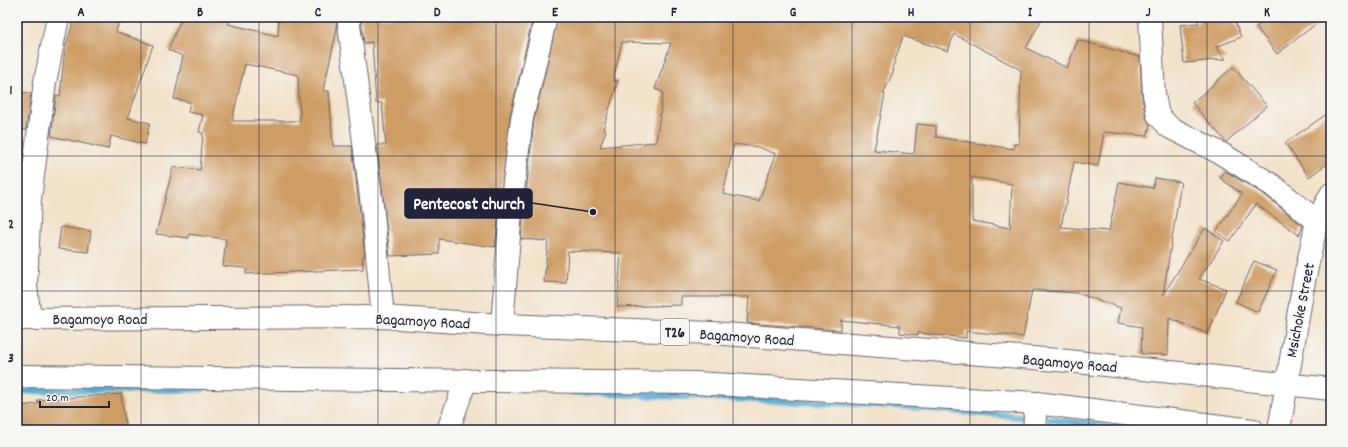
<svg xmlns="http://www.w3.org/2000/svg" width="1348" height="447" font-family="Dekko,sans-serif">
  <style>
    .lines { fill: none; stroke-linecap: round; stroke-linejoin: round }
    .stream { stroke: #55aed3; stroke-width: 7 }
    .building { fill: #ce9c65; fill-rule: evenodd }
    .minor-casing { stroke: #6b656d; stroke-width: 24 }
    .trunk-casing { stroke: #6b656d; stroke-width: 24 }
    .minor { stroke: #fff; stroke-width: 22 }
    .trunk { stroke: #fff; stroke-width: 22 }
    .grid { fill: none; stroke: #22223b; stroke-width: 1; stroke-opacity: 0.55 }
    .labels { text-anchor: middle; stroke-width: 4; stroke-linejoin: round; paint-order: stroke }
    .shield { fill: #f6f6f2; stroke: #626272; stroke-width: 1 }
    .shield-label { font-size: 15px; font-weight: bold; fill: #22223b }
    .street-label { font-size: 16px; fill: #22223b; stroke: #f6f6f2 }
    .leader { fill: none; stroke: #22223b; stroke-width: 1.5 }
    .callout-dot { fill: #22223b; stroke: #f6f6f2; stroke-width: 1.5 }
    .callout { fill: #22223b; stroke: #22223b; stroke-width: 1.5 }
    .callout-label { font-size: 17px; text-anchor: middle; font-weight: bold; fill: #fff }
    .neatline { fill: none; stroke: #22223b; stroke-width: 1.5 }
    .grid-label { font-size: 13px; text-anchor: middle; font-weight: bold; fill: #22223b }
  </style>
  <rect width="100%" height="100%" fill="#f6f6f2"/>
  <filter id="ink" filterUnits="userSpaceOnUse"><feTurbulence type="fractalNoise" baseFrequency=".025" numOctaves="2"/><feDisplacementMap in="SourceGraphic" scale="8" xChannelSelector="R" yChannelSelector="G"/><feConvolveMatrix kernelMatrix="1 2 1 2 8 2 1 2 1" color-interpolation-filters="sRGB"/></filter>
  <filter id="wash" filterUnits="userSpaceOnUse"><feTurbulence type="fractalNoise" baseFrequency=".012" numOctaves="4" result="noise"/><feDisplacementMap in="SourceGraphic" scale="16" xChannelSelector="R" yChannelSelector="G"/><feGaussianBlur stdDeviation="0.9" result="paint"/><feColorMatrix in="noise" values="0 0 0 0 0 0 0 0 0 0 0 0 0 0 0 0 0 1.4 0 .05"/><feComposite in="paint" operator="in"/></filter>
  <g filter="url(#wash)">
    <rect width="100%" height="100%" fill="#f3e2ca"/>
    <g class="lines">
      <!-- stream -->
      <g class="stream">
        <path d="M17,391L203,389"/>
        <path d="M572,392L888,405L1024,417"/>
        <path d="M1048,419L1136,430"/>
      </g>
    </g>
    <g id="blocks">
      <!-- building -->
      <g class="building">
        <path d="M75,17H120L116,32L153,45L128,118L150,123L145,144L111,136L108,149L51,136L56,95L60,96L65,48Z"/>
        <path d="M182,17H232L228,24L278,36L279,17H336L337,29L323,91H329L333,146H352L365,256H363V269L246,274V268L223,266L226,239L189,234V238L156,234L173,167L200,170L203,133L199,132L203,115L188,112L190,102L174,99L183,56L168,50ZM245,64L298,75L300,121H232Z"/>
        <path d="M361,17H533L510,116L495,247L439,239V254L390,256L377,145H386L382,103H376L372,42L364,43Z"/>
        <path d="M558,17H959V19L968,22L970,17H1043L1026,48L1067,68L1078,40L1140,57L1142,97L1146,117L1150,125L1147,136L1104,132L1098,166L1074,162L1061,227L1109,231L1119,182L1153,188L1155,178L1181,182L1163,295L1205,228L1224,241L1199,279L1226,289L1208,334L1169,318L1168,355L1141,354L1142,327L1118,323L1121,308L1077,293L1032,290L1023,337L966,331V338L918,333V335L900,333V326L841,320V330L747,323L749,297H681V305L617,307L621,253L568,251L566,283L544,282L548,241L521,239L534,120ZM954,34L1021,70L1019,144H1014V149L936,137V126L917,124L914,154L874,150L885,94H883L894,70L892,69L903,36L948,51ZM622,42L671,43L655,89L663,92L656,142L600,147L606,131L603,129L618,81L613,80ZM734,144L758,147L776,154L759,201L723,194ZM972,177L1012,184L1010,228L972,221Z"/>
        <path d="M1196,17H1233L1241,37L1216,47L1226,59L1184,63L1180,25L1199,23Z"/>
        <path d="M1270,17H1325L1277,54L1256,27Z"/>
        <path d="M1233,67L1267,106L1226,142L1192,103Z"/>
        <path d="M17,92L31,93L26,130L17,128Z"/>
        <path d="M1331,111V161L1309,177L1285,143Z"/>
        <path d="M1225,171L1265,195L1303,226L1299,235L1256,204L1230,241L1216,232L1242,194L1220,178Z"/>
        <path d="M61,227L91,231L88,252L58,249Z"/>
        <path d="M1254,261L1277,270L1258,312L1236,302Z"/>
        <path d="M121,394L126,429L122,430H17V406L38,404V400Z"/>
      </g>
    </g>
  </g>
  <g filter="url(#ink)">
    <use href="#blocks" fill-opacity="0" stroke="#6b656d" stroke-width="1"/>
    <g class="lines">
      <!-- minor casing -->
      <g class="minor-casing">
        <g id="minor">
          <path d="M348,17L373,213L383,317"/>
          <path d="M1150,17L1154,95L1158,115L1169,127L1222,154L1272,185L1317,221"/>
          <path d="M30,319L26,286L30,199L45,82L58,17"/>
          <path d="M502,325L512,198L522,118L546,17"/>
          <path d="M448,430L466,380"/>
          <path d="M1034,430L1036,403"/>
          <path d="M1279,430L1304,281L1317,221L1331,194"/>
        </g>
      </g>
      <!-- trunk casing -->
      <g class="trunk-casing">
        <g id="trunk">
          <path d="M17,319L383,317L502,325L713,333L1058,360L1331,389"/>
          <path d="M17,376L695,383L1036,403L1253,430"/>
        </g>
      </g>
      <!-- minor -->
      <use href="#minor" class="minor"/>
      <!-- trunk -->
      <use href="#trunk" class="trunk"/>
    </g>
  </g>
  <!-- grid -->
  <path class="grid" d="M141,17V430M259,17V430M378,17V430M496,17V430M615,17V430M733,17V430M852,17V430M970,17V430M1089,17V430M1207,17V430M17,156H1331M17,291H1331"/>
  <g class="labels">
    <!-- shield labels -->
    <rect class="shield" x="661" y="319" width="28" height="26" rx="3"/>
    <g class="shield-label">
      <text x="675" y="337">T26</text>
    </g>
    <!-- street labels -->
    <g class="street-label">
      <text transform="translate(1299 310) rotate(-79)" y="6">Msichoke Street</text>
      <text x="100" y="324">Bagamoyo Road</text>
      <text transform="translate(423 320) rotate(3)" y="6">Bagamoyo Road</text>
      <text transform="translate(747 336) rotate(4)" y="6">Bagamoyo Road</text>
      <text transform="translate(1070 362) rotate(5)" y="6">Bagamoyo Road</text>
    </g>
  </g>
  <!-- callouts -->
  <path class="leader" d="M593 212L532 203"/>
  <circle class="callout-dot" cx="593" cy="212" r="4"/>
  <rect class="callout" x="405" y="189" width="127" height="29" rx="4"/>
  <g class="callout-label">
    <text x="469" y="209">Pentecost church</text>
  </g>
  <!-- margin -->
  <rect width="1348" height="447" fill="none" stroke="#f6f6f2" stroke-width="44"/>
  <!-- scale -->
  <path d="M40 401v6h69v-6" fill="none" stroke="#22223b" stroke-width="2"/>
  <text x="46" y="401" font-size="12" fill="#22223b" stroke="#f6f6f2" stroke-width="3" paint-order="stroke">20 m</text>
  <rect x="22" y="22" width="1304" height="403" class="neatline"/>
  <g class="grid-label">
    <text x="81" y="16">A</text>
    <text x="200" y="16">B</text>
    <text x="318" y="16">C</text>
    <text x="437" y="16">D</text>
    <text x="555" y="16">E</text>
    <text x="674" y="16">F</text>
    <text x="793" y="16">G</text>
    <text x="911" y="16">H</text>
    <text x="1030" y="16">I</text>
    <text x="1148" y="16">J</text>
    <text x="1267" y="16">K</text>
    <text x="11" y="94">1</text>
    <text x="11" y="228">2</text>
    <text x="11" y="362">3</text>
  </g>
</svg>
